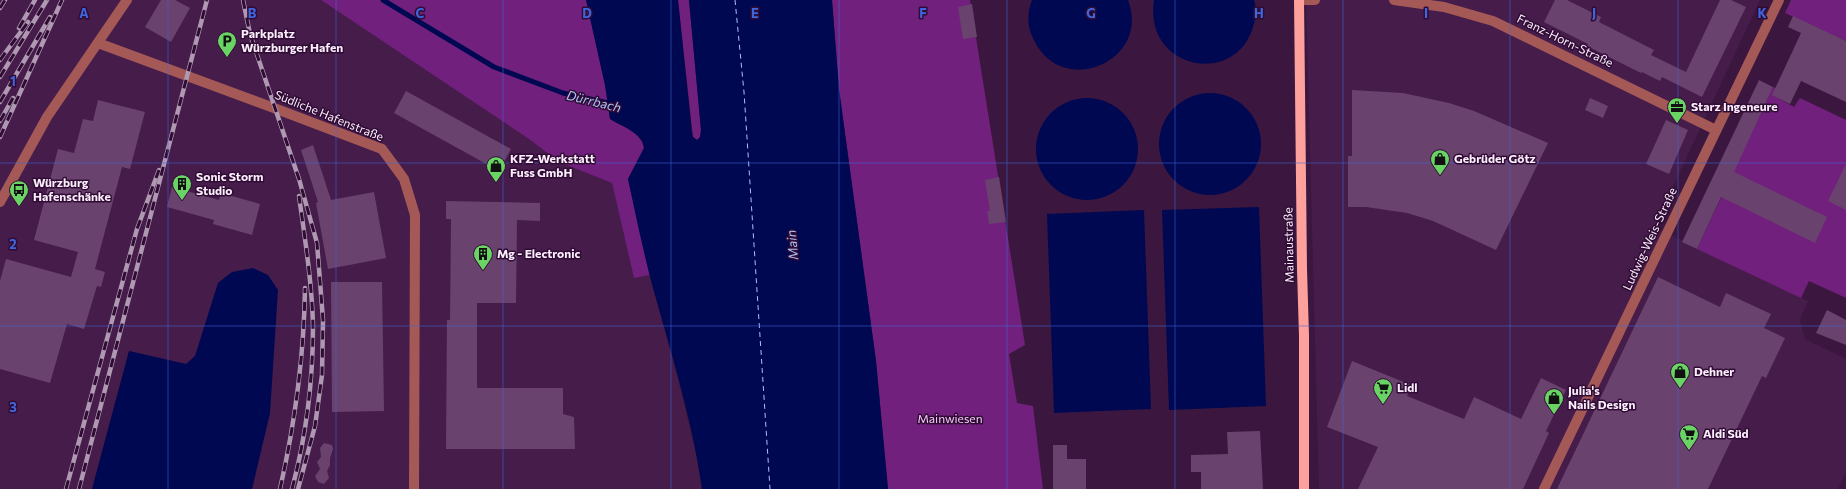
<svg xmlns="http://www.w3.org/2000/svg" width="1846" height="489" font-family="Commissioner,sans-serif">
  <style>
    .built { fill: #461c4b }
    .green { fill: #72207d }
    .water { fill: #000852 }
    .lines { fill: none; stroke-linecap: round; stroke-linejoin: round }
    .stream { stroke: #000852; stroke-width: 5 }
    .ferry { stroke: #a8c3f5; stroke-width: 1; stroke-dasharray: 5 4; stroke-linecap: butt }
    .building { fill: #69426e }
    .minor { stroke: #a55957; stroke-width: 10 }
    .major { stroke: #fea09c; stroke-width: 10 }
    .rail-casing { stroke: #af99b2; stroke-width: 4.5 }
    .rail { stroke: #300c35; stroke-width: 3; stroke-dasharray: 9; stroke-linecap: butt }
    .grid { fill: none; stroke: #3e66de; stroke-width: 1; stroke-opacity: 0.55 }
    .labels { text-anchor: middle; stroke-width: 3; stroke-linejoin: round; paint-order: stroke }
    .poi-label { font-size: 12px; font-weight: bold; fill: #fceefd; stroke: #300c35; text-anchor: start }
    .street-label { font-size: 12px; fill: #fceefd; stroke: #300c35 }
    .park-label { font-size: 12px; fill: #f5cbf9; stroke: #300c35 }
    .water-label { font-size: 13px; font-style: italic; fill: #a8c3f5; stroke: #300c35 }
    .grid-label { font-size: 13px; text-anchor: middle; font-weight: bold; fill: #3e66de; stroke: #300c35; stroke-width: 3; stroke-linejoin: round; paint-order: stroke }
  </style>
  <rect width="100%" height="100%" fill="#3b173f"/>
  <!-- built -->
  <g class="built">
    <path d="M0,0H321L529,139L559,162L612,183L634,278L650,275L671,350L697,458L702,489H252L270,413L218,283L195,357L186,364L129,351L92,489H0Z"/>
    <path d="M1306,0H1760L1654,227L1808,301L1800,320L1805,339L1846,359V473L1838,489H1319Z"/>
  </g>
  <!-- green -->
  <g class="green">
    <path d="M321,0H586L605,85L610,119C622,126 642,133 644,148L628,179L650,275L634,278L612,183L559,162L529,139Z"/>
    <path d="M678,0H689L701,130L700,137L697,140L693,137Z"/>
    <path d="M832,0H970L1025,345L1009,354L1017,403L1033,406L1043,489H888L876,361L839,89Z"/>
    <path d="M1791,0H1846V41L1785,13Z"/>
    <path d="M1773,87L1783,92L1780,99L1794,107L1800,98L1846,120V298L1809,281L1801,298L1697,249Z"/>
  </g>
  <!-- water -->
  <g class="water">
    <path d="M586,0H678L692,133L693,137L697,140L700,137L701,130L689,0H832L839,89L876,361L888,489H702C692,417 669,347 650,277C642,245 635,212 628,179L644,148C643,133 621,126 610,119L605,85Z"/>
    <path d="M1032,0H1128C1152,62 1060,100 1033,38C1027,27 1027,12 1032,0Z"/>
    <path d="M1154,0H1254C1257,9 1256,18 1253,27C1235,88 1143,69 1154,0Z"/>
    <circle cx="1210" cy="144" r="51"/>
    <circle cx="1087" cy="149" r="51"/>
    <path d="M1259,207L1266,406L1169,410L1162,210Z"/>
    <path d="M1144,210L1151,409L1054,413L1047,214Z"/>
    <path d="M253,268L268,275L278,290L270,413L252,489H92L129,351L186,364L195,356L218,283L232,272Z"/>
  </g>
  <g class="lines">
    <!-- stream -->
    <path class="stream" d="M383,0L494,67L563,93L613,104"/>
    <!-- ferry -->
    <path class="ferry" d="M735,0L744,92L770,489"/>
  </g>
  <!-- building -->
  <g class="building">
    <path d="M161,0H175L190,8L171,42L145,27Z"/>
    <path d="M1555,0H1567L1601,17L1599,22L1654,50L1651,55L1686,72L1720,0H1731L1746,7L1702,97L1662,77L1660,81L1642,72L1641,73L1587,46L1588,44L1544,22Z"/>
    <path d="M972,4L977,37L963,39L958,7Z"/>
    <path d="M1793,16L1846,41V102L1801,81L1790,104L1772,95L1801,33L1788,27Z"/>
    <path d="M1759,80L1773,87L1734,172L1827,217L1815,243L1721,197L1697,249L1682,242Z"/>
    <path d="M1352,90L1403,93L1449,103L1474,111L1548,143L1496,250L1433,221L1407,213L1366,207H1348V156H1352Z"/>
    <path d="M406,91L511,149L499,171L394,113Z"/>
    <path d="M1590,98L1608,106L1603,118L1585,110Z"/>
    <path d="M98,100L145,112L130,169L122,167L95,269L105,272L101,287L97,286L84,329L67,324L50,383L0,369V281L6,259L71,277L78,252L34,240L58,149L74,153L83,119L93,121Z"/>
    <path d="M1666,120L1688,130L1669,174L1646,164Z"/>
    <path d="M313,145L331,200L374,192L386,258L328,269L316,203L318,202L301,150Z"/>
    <path d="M1846,164V210L1828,201Z"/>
    <path d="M999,177L1006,222L989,224L987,211H990L985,180Z"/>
    <path d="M172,187L219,200L221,193L260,204L252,235L213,224L214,220L167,207Z"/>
    <path d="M446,201L540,203V221L517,220L516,303H477V388H563V414L574,417L575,449H446L447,320H450L451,219H446Z"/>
    <path d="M1658,277L1720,307L1726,293L1771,314L1764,328L1785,338L1766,378L1762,376L1708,489H1557Z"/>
    <path d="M331,282H382L384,411L332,412Z"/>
    <path d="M1827,310L1846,320V345L1816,333Z"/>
    <path d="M1352,361L1411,385L1407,396L1464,419L1474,397L1521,419L1541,378L1566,390L1546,431L1549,433L1523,489H1358L1378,447L1327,427Z"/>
    <path d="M1260,431L1263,489H1201V472H1191V455L1228,454L1227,432Z"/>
    <path d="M324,443L332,445L333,449L330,458V465L327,471L329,478L324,484L318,482L315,476L320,469L317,462L321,457L320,448Z"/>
    <path d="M1053,445H1067V459H1086V489H1053Z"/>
  </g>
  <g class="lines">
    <!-- minor -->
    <g class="minor">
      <path d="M1299,0H1315"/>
      <path d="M1394,0L1444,7L1493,21L1716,130"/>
      <path d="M98,43L274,108L382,149L404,179L415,215L414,489"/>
      <path d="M0,202L47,117L127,0"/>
      <path d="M1544,489L1779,0"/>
    </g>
    <!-- major -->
    <path class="major" d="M1299,0L1302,269L1304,336V489"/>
    <!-- rail casing -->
    <g class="rail-casing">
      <g id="rail">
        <path d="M243,0L250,34L299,179L317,243L323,320L322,375L315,426L298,489"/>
        <path d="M0,8L5,0"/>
        <path d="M19,28L35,0"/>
        <path d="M0,60L28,22"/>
        <path d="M0,77L47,0"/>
        <path d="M0,102L50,17"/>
        <path d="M0,121L13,98"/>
        <path d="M0,137L62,0"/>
        <path d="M66,489L137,229L159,170"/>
        <path d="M79,489L207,0"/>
        <path d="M280,489C295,423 304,356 305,288"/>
        <path d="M292,489C306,437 313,380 313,326C312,283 305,239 299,196"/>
      </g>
    </g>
    <!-- rail -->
    <use href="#rail" class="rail"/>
  </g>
  <!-- grid -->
  <path class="grid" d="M168,0V489M336,0V489M503,0V489M671,0V489M839,0V489M1007,0V489M1175,0V489M1343,0V489M1510,0V489M1678,0V489M0,163H1846M0,326H1846"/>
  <!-- icons -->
  <defs>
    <g id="parking-pin" transform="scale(1)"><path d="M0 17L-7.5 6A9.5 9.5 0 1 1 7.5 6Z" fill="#69d464" stroke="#300c35"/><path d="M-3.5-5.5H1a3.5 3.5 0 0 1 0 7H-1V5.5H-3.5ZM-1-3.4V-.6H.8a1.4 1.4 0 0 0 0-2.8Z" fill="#111"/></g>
    <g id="office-pin" transform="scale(1)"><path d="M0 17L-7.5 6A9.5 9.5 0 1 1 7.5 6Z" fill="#69d464" stroke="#300c35"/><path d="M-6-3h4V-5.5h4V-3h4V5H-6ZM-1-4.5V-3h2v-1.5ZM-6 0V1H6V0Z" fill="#111"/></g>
    <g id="shop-pin" transform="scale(1)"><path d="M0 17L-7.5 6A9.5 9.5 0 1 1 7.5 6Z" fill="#69d464" stroke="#300c35"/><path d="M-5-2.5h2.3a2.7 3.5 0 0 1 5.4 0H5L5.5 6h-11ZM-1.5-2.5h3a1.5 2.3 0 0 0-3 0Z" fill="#111"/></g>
    <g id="building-pin" transform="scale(1)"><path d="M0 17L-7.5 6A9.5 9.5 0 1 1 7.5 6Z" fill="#69d464" stroke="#300c35"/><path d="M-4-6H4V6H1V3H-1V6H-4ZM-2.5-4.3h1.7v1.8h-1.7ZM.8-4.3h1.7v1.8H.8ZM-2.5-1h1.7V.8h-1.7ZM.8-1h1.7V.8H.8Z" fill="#111"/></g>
    <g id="bus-pin" transform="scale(1)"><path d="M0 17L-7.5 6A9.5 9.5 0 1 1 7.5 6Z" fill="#69d464" stroke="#300c35"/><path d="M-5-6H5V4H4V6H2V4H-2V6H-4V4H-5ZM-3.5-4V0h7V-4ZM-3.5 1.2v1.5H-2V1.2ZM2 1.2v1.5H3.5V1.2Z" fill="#111"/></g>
    <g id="supermarket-pin" transform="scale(1)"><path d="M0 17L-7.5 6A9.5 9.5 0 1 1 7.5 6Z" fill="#69d464" stroke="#300c35"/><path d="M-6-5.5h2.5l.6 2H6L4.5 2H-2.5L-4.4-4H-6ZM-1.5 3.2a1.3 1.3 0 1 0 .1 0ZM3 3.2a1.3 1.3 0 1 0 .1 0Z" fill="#111"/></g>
  </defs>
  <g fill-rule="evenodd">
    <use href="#parking-pin" x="227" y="41"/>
    <use href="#office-pin" x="1677" y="107"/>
    <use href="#shop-pin" x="1440" y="159"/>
    <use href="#shop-pin" x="496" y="166"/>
    <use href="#building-pin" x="182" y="184"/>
    <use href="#bus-pin" x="19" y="190"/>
    <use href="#building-pin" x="483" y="254"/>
    <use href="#shop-pin" x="1680" y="372"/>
    <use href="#supermarket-pin" x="1383" y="388"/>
    <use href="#shop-pin" x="1554" y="398"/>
    <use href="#supermarket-pin" x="1689" y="434"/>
  </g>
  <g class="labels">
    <!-- poi labels -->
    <g class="poi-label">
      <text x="241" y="38">Parkplatz<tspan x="241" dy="14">Würzburger Hafen</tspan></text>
      <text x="1691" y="111">Starz Ingeneure</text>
      <text x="510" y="163">KFZ-Werkstatt<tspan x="510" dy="14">Fuss GmbH</tspan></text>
      <text x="1454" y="163">Gebrüder Götz</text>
      <text x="196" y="181">Sonic Storm<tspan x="196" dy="14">Studio</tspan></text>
      <text x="33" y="187">Würzburg<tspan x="33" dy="14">Hafenschänke</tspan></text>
      <text x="497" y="258">Mg - Electronic</text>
      <text x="1694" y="376">Dehner</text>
      <text x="1397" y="392">Lidl</text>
      <text x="1568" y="395">Julia's<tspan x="1568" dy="14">Nails Design</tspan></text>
      <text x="1703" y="438">Aldi Süd</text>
    </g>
    <!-- street labels -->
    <g class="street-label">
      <text transform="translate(1565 41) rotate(26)" y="4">Franz-Horn-Straße</text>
      <text transform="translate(329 116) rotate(22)" y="4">Südliche Hafenstraße</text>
      <text transform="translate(1650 239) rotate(-65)" y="4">Ludwig-Weis-Straße</text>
      <text transform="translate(1289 245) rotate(-91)" y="4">Mainaustraße</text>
    </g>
    <!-- park labels -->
    <g class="park-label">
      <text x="950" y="423">Mainwiesen</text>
    </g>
    <!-- water labels -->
    <g class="water-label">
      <text transform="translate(594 101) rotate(14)" y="5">Dürrbach</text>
      <text transform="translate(792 245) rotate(-95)" y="5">Main</text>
    </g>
  </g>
  <g class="grid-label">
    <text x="84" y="18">A</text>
    <text x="252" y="18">B</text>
    <text x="420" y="18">C</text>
    <text x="587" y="18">D</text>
    <text x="755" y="18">E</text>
    <text x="923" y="18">F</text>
    <text x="1091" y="18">G</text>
    <text x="1259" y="18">H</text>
    <text x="1426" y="18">I</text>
    <text x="1594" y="18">J</text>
    <text x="1762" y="18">K</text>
    <text x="13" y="86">1</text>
    <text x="13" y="249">2</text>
    <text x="13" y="412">3</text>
  </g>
</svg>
